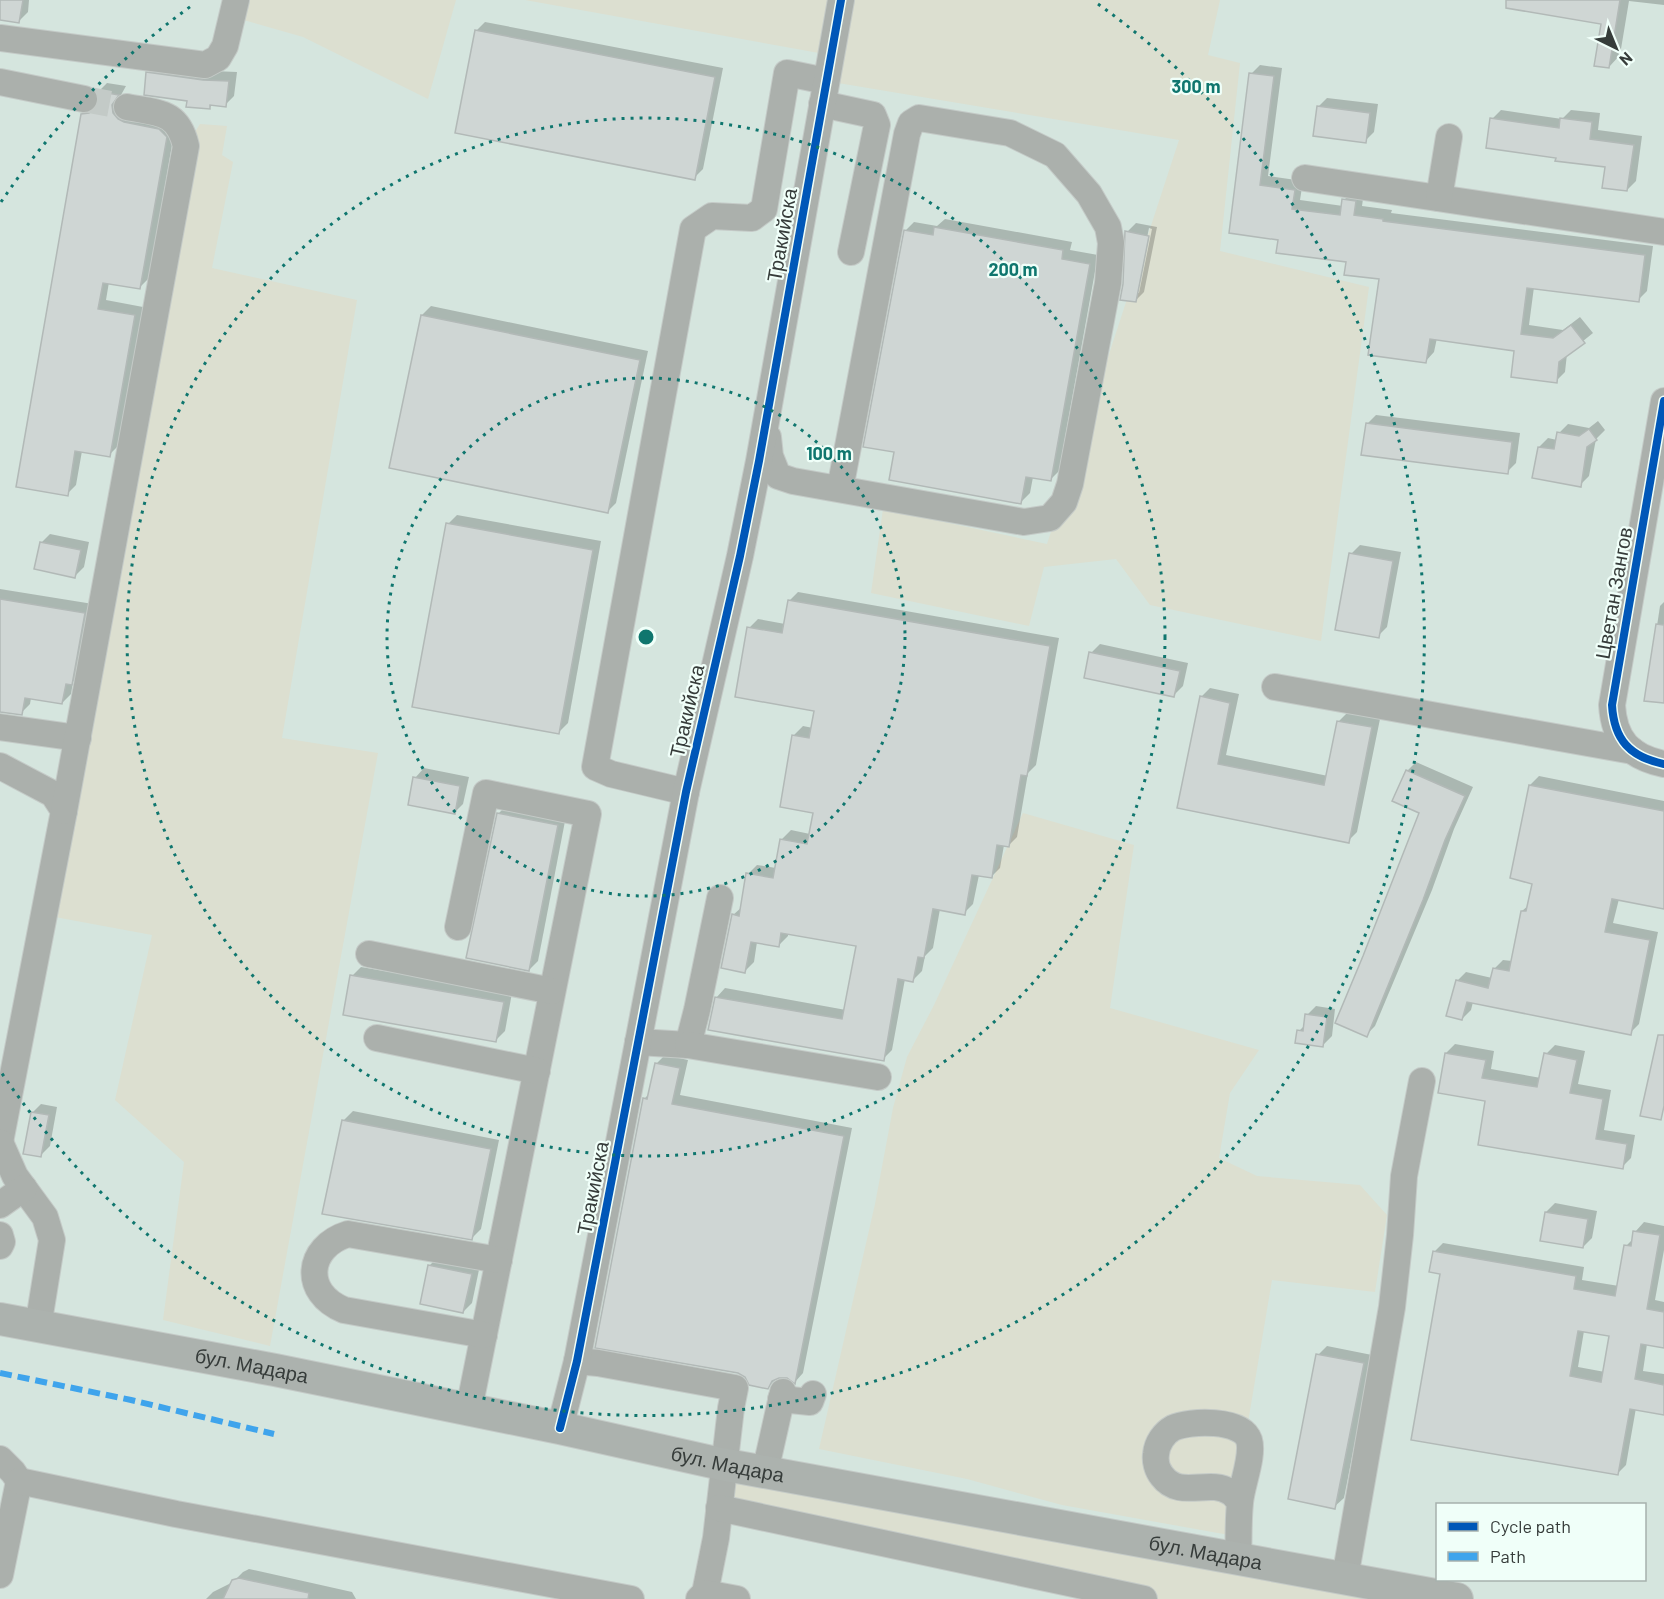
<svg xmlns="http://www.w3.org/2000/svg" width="1664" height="1599" font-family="Barlow,sans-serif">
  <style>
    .built { fill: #d5e5de; fill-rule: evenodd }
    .green { fill: #dcdfd0 }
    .shadow { fill: #0003; fill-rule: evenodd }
    .building { fill: #cfd6d4; stroke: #b2b9b7; stroke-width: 1.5; fill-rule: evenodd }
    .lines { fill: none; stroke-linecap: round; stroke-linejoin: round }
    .minor-tunnel { stroke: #c3cac7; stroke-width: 26; stroke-dasharray: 26 13; stroke-linecap: butt }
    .minor-casing { stroke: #c4cac7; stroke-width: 28 }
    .major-casing { stroke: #c4cac7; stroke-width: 34 }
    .minor { stroke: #abb0ac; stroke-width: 26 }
    .major { stroke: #acb2ae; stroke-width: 32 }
    .quiet { stroke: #3fa4ec; stroke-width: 6; stroke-dasharray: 12 6; stroke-linecap: butt }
    .cycleway-casing { stroke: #f0fff9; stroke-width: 11 }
    .cycleway { stroke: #0057b8; stroke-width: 8 }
    .ring { fill: none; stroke: #0f766e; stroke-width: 3; stroke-dasharray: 3 6 }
    .labels { text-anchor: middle; stroke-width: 4.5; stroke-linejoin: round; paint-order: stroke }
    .street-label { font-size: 20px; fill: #363c3a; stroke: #f0fff9 }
    .centre { fill: #0f766e; stroke: #f0fff9; stroke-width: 3 }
    .ring-label { font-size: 18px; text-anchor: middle; font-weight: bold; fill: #0f766e; stroke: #f0fff9; stroke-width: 4.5; stroke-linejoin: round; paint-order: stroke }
  </style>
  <rect width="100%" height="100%" fill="#e6eeea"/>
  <!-- built -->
  <path class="built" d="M0,0H1664V1599H0ZM1438,1504H1644V1580H1438Z"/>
  <!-- green -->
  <g class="green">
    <path d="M236,0H456L428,99L303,37L233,17Z"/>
    <path d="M525,0H1220L1208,55L1240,63L1220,251L1369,287L1321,641L1150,605L1116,559L1044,567L1029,626L871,593L883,509L1047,544L1179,140L826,81L830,55Z"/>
    <path d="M200,124L227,126L222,155L233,162L212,268L357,300L282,738L378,753L270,1346L163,1320L184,1162L115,1100L152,935L44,915L186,146Z"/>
    <path d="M1023,813L1134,845L1110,1008L1259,1050L1230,1093L1219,1158L1257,1176L1360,1185L1387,1215L1375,1292L1272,1280L1229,1535L1062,1505L967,1479L819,1449L875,1204L893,1108L907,1057L934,1005Z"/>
    <path d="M725,1464L1457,1599H1144L719,1508Z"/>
  </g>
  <!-- shadow -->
  <g class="shadow">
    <path d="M0,0H29L28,12L19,21L0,18Z"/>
    <path d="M1523,0H1664V5L1629,1L1620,55L1609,67L1603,23Z"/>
    <path d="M485,22L723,68L703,169L694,178L476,31Z"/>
    <path d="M157,64L213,71L237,72L234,96L225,105L213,104L209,108L189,100L148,73Z"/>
    <path d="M1260,65L1282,68L1268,176L1303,181L1300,200L1343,206L1344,200L1353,191L1364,192L1362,206L1392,210L1391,213L1653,246L1647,291L1638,300L1534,287L1529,325L1563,330L1580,317L1593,333L1567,354L1565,372L1556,381L1516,349L1437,338L1434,352L1425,362L1380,278L1347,261L1280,238L1230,232L1251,74Z"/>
    <path d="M107,83L126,86L121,95L122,103L175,128L149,278L140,287L109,282L106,300L143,307L118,446L109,455L82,451L76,485L67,494L83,114L92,105H99L100,102L98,92Z"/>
    <path d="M1327,98L1378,104L1374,132L1365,141L1318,107Z"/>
    <path d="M1501,110L1562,119L1571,110L1600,113L1598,130L1642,136L1636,181L1627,190L1607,166L1492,119Z"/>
    <path d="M945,219L1072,242L1070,250L1098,255L1059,471L1050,480L1033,477L1030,493L1021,502L896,451L905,231L914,222L937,226Z"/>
    <path d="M1136,223L1157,227L1144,292L1135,301L1124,284L1127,232ZM1149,228L1152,229L1139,293H1136Z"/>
    <path d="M431,306L648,351L616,503L607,512L422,315Z"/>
    <path d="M1376,415L1520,433L1516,463L1507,472L1367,424Z"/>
    <path d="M1598,421L1605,430L1596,439L1589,476L1580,485L1539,447L1548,438L1557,440L1559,433L1568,424L1589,428Z"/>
    <path d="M457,515L601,541L568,723L559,732L448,524Z"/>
    <path d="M50,534L89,542L84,567L75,576L41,543Z"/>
    <path d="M1360,545L1401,552L1387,627L1378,636L1351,554Z"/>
    <path d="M0,589L93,604L80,674L73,682L71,694L62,703L31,698L30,704L21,713L0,711Z"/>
    <path d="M798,592L1059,638L1036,765L1028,773L1017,837L1008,846L1004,845L1000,868L991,877L979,875L973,904L964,913L940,909L933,948L925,956L922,971L913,980L905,979L892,1050L883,1059L716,998L725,988L846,1010L858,944L788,932V936L779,945L757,942L754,962L745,971L733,915L742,907L748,874L757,865L776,868L782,839L791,830L810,834L814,812L794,735L803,726L813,728L816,710L749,628L758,619L785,624L789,601Z"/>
    <path d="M1664,602V702L1646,699L1660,606Z"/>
    <path d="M1100,644L1188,663L1183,686L1174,695L1091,653Z"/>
    <path d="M1210,688L1239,694L1226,755L1328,776L1339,721L1348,712L1380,719L1357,832L1348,841L1178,807L1201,697Z"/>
    <path d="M1416,762L1473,787L1454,829L1432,890L1375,1026L1366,1035L1421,813L1407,771Z"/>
    <path d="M424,768L469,777L463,804L454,813L415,778Z"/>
    <path d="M1539,776L1664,801V907L1619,899L1613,923L1658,932L1639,1024L1630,1033L1473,1002L1471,1010L1462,1019L1457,981L1466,972L1492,978L1494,969L1503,960L1512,961L1522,911L1529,905L1533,883L1530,785Z"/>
    <path d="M507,805L566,816L538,961L529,970L498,814Z"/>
    <path d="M361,967L512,993L505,1031L496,1040L352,976Z"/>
    <path d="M1316,1006L1335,1009L1332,1036L1323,1045L1299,1031L1306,1024L1307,1015Z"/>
    <path d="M1455,1044L1494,1051L1491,1069L1541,1078L1546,1054L1555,1045L1585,1051L1578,1084L1611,1090L1604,1130L1635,1135L1631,1158L1622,1167L1487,1100L1446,1053Z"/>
    <path d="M665,1055L688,1060L680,1095L852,1128L803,1373L795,1382L787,1376H779L768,1387L644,1099L650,1093L656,1064Z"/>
    <path d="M41,1104L57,1107L50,1146L41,1155L32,1113Z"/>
    <path d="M353,1111L499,1140L481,1229L471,1239L344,1120Z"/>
    <path d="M1555,1203L1597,1211L1592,1238L1583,1247L1546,1212Z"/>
    <path d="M1644,1222L1664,1226V1250L1655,1300L1664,1302V1346L1647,1344L1643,1371L1664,1374V1413L1636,1408L1626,1465L1617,1474L1441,1273L1434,1252L1443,1243L1584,1267L1582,1280L1619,1286L1626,1246L1634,1238L1635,1232ZM1584,1331L1611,1335L1605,1372L1578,1367Z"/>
    <path d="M439,1256L480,1265L472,1303L463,1312L422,1303L430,1265Z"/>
    <path d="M1327,1346L1372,1355L1344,1498L1334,1507L1318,1355Z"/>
    <path d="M249,1569L352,1592L356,1599H206L213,1592L233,1582L243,1572Z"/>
  </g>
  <!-- building -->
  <g class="building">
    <path d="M0,0H23L19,23L0,20Z"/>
    <path d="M1506,0H1620L1609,68L1594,66L1601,24L1506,8Z"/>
    <path d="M475,30L715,77L695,180L455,133Z"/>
    <path d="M146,72L203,80L229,81L226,107L210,105V109L186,107L187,101L144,95Z"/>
    <path d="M1249,73L1274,76L1260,185L1295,190L1292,209L1340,215L1342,199L1356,201L1354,215L1383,219V221L1645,255L1639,302L1527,288L1521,334L1553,338L1571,325L1585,343L1559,362L1557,383L1511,377L1514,351L1430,339L1426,363L1368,355L1379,279L1344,275L1346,262L1276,253L1278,240L1229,233Z"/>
    <path d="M96,91L119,95L112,105L113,113L118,119L124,122L159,129L167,137L140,289L103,283L98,309L135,315L110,457L75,451L68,496L16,487L81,114L89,113L96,108L99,101Z"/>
    <path d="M1317,106L1370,113L1366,143L1313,136Z"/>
    <path d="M1490,118L1559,128L1560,118L1592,122L1590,139L1634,145L1627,191L1602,188L1605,167L1555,161L1556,158L1486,148Z"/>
    <path d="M934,227L1063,250L1062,259L1090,264L1051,481L1026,477L1021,504L889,480L894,452L863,447L904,230L933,235Z"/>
    <path d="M1125,231L1149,236L1136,302L1120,300L1123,284Z"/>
    <path d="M421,315L640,360L608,513L389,468Z"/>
    <path d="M1366,423L1512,442L1508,474L1361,455Z"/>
    <path d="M1589,429L1597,440L1587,447L1581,487L1532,478L1538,447L1554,449L1557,432L1579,436Z"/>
    <path d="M446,523L593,550L559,734L412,707Z"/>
    <path d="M40,542L81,550L75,578L34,569Z"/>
    <path d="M1349,553L1393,561L1379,638L1335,630Z"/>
    <path d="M0,599L85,613L72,685L66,684L62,704L25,698L22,715L0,712Z"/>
    <path d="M788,600L1050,646L1027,776L1021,775L1009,847L997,845L992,878L972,875L965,915L933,909L924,958L918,957L913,982L898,979L884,1061L708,1030L715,997L842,1019L856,946L781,933L779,947L751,942L745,973L721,968L732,914L739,916L746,873L773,878L780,839L807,844L813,813L780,807L792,735L809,738L814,711L735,697L747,627L782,633Z"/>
    <path d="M1656,624L1664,625V703L1644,701Z"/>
    <path d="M1089,652L1180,671L1174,697L1084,678Z"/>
    <path d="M1200,696L1230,703L1218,764L1324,785L1337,721L1372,727L1349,843L1177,808Z"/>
    <path d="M1406,770L1465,796L1445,840L1423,900L1367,1037L1335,1023L1363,956L1419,813L1392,801Z"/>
    <path d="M413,777L460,786L455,814L408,805Z"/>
    <path d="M1529,785L1664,811V909L1612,899L1605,932L1650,940L1631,1035L1467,1002L1462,1020L1446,1016L1456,980L1488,988L1493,968L1509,971L1521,911H1526L1532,884L1510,878Z"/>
    <path d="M497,813L558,825L529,971L466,958Z"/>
    <path d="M350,975L504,1002L496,1042L343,1015Z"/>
    <path d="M1305,1014L1327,1017L1323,1047L1295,1043L1297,1030L1303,1031Z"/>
    <path d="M1658,1035H1664V1106L1661,1120L1640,1116Z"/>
    <path d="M1445,1053L1486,1060L1482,1078L1537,1087L1544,1053L1577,1060L1570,1093L1603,1099L1596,1139L1627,1144L1623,1169L1478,1145L1485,1101L1438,1093Z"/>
    <path d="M655,1063L680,1068L672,1104L844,1136L795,1384L787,1378H779L772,1381L768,1389L749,1385L745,1377L738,1373L595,1348L643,1098L647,1099Z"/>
    <path d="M31,1112L49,1115L41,1157L23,1154Z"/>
    <path d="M342,1120L491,1149L472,1240L322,1214Z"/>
    <path d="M1545,1212L1588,1219L1583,1248L1540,1241Z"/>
    <path d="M1633,1231L1660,1235L1647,1309L1664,1312V1348L1641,1344L1635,1379L1664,1385V1415L1630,1409L1618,1475L1411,1440L1440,1274L1429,1272L1433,1251L1576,1276L1574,1289L1615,1296L1624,1245L1631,1246ZM1578,1331L1609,1336L1601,1382L1570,1376Z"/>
    <path d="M428,1265L472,1274L463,1313L420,1304Z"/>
    <path d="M1316,1354L1364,1363L1335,1509L1288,1499Z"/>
    <path d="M239,1578L309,1593L308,1599H223L232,1580Z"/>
  </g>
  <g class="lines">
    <!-- minor-tunnel -->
    <path class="minor-tunnel" d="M84,99L127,107"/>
    <!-- minor casing -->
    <g class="minor-casing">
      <g id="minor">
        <path d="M0,38L205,65L218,58L225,46L236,0"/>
        <path d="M0,82L84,99"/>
        <path d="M822,104L873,115L877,125L851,252"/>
        <path d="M1305,178L1664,232"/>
        <path d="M1439,198L1449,137"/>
        <path d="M1664,401L1612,705C1614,740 1630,757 1664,764"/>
        <path d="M768,437L770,456L778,476L793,481L1024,522L1050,518L1064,502L1070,484L1108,283L1111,243L1108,227L1089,194L1055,155L1010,133L919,118L911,123L907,134L840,489"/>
        <path d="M1275,687L1633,751"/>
        <path d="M0,727L78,738"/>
        <path d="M0,766L53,794L64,811L0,1142"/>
        <path d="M686,792L611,774L595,767L693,229L712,216L752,218L764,209L787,73L826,81"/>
        <path d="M64,811L186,146C178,111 159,113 127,107"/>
        <path d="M458,927L486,793L588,814L469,1409"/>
        <path d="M369,954L552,991"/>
        <path d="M377,1038L537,1071"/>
        <path d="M638,1042L688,1045L697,1010L720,898"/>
        <path d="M688,1045L878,1077"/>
        <path d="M0,1142L15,1176L45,1217L52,1240L38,1327"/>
        <path d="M0,1205L24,1188"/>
        <path d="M0,1235L2,1242L0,1246"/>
        <path d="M484,1335L344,1310C302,1293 306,1247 348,1234L499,1260"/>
        <path d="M577,1361L598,1363L735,1388L731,1408L716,1538L705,1593L699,1599"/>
        <path d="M781,1399L810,1402L813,1394"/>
        <path d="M560,1428L577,1361L686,792L740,556L759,461L841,0"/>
        <path d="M0,1459L13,1472L19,1481L0,1575"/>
        <path d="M765,1472L783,1392"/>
        <path d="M19,1481L176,1514L631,1599"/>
        <path d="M719,1508L1144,1599"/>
        <path d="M1238,1559C1239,1540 1238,1522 1240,1503C1241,1486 1254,1456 1249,1440C1242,1419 1190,1420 1173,1428C1164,1433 1157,1443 1156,1454C1155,1461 1157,1470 1162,1476C1180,1500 1209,1478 1230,1492C1234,1494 1237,1499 1240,1502"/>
        <path d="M1345,1578L1392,1307L1400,1235L1404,1176L1422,1081"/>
        <path d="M705,1593L737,1599"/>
      </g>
    </g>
    <!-- major casing -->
    <g class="major-casing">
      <g id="major">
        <path id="s1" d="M0,1319L275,1370L560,1428L721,1464L1457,1599"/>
      </g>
    </g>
    <!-- minor -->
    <use href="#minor" class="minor"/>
    <!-- major -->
    <use href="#major" class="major"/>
    <!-- quiet -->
    <path class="quiet" d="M0,1373L131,1400L274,1434"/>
    <!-- cycleway casing -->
    <g class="cycleway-casing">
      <g id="cycleway">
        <path d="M1664,401L1612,705C1614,740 1630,757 1664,764"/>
        <path d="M560,1428L577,1361L686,792L740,556L759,461L841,0"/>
      </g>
    </g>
    <!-- cycleway -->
    <use href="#cycleway" class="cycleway"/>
  </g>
  <!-- distance rings -->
  <g class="ring">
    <circle cx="646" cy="637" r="259"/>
    <circle cx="646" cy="637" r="519"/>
    <path d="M1 202A778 778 0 0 1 194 4M1098 4A778 778 0 1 1 1 1072"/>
  </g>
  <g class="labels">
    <!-- street labels -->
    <g class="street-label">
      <text transform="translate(782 235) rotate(-80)" y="7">Тракийска</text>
      <text transform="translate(1614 593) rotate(-80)" y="7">Цветан Зангов</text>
      <text transform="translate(687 711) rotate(-77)" y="7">Тракийска</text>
      <text transform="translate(593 1188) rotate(-79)" y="7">Тракийска</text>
      <text dy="7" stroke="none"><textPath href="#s1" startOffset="256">бул. Мадара</textPath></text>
      <text dy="7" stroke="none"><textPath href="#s1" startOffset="742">бул. Мадара</textPath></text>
      <text dy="7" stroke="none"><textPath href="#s1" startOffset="1228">бул. Мадара</textPath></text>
    </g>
  </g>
  <circle cx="646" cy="637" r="9" class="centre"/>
  <g class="ring-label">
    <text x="1196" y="93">300 m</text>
    <text x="1013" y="276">200 m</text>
    <text x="829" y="460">100 m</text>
  </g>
  <!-- legend -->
  <rect x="1436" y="1503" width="210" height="78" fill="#f0fff9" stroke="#a6b1ad" stroke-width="1.5"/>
  <rect x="1448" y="1522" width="30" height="9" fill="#0057b8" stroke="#a6b1ad" stroke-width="1.5"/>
  <text x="1490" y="1533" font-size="18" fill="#363c3a">Cycle path</text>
  <rect x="1448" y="1552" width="30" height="9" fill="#3fa4ec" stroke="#a6b1ad" stroke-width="1.5"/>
  <text x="1490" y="1563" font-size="18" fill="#363c3a">Path</text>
  <!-- north arrow -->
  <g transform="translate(1616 48) rotate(137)" stroke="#f0fff9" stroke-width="4.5" paint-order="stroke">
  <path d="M0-4.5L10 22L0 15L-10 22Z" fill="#363c3a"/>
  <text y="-9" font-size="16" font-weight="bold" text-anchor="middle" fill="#363c3a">N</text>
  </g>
</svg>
